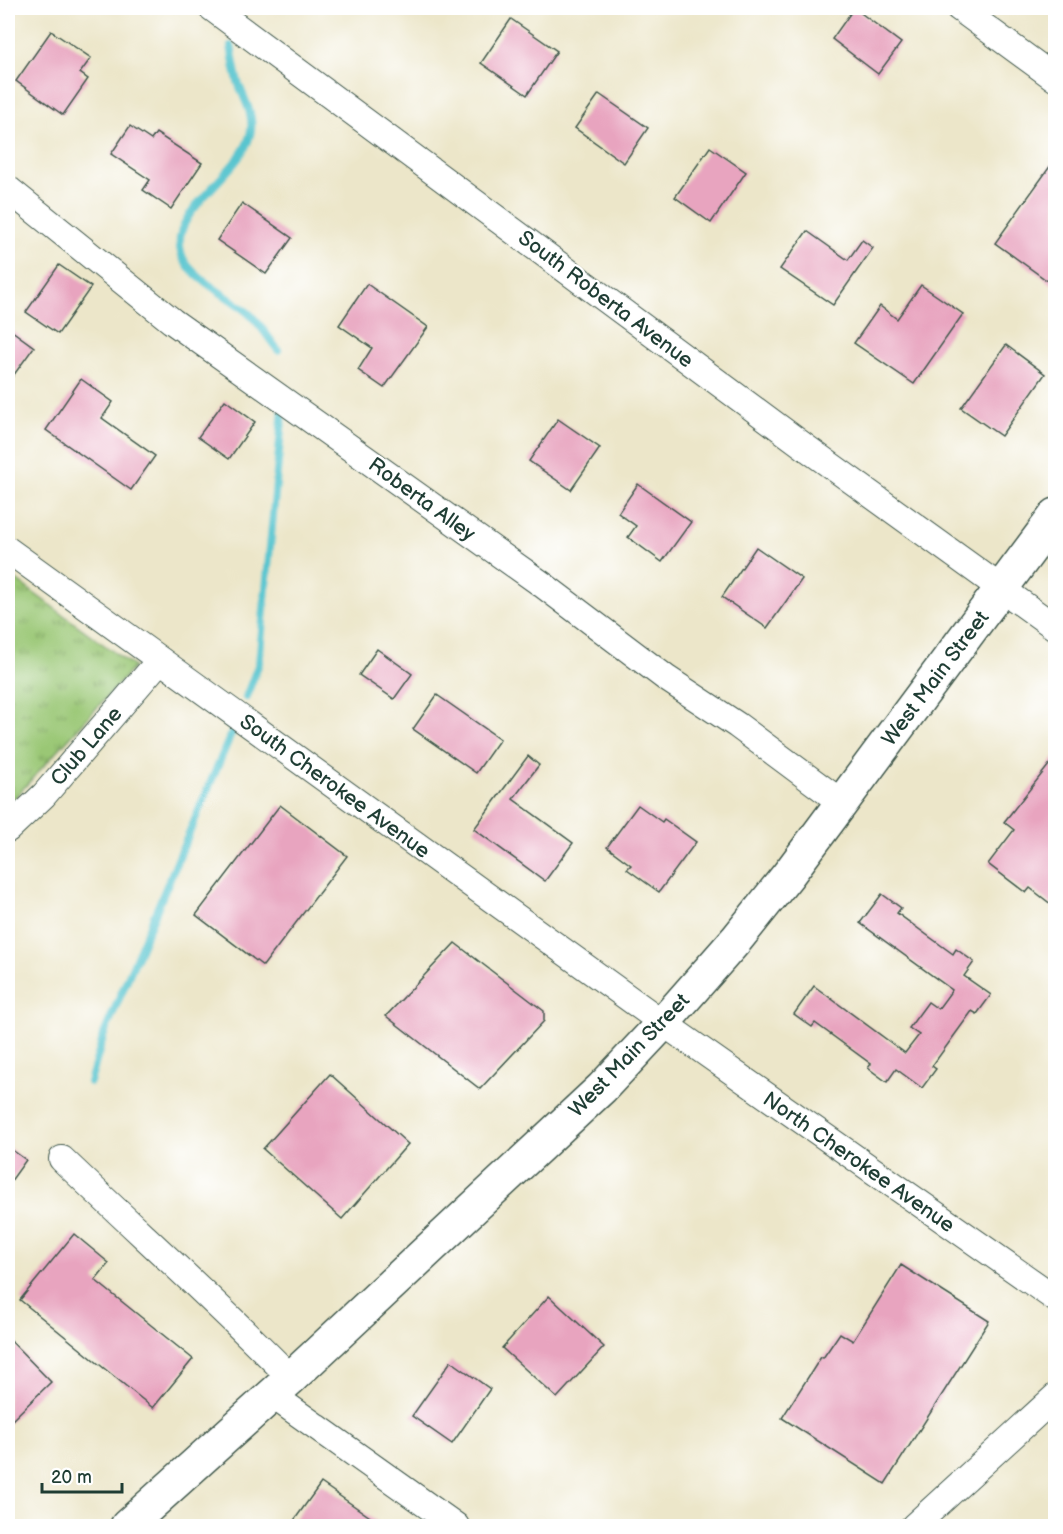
<svg xmlns="http://www.w3.org/2000/svg" width="1063" height="1534" font-family="'Balsamiq Sans',sans-serif">
  <style>
    .grass { fill: url(#grass-tufts); stroke: #5c8254; stroke-width: 1.5 }
    .lines { fill: none; stroke-linecap: round; stroke-linejoin: round }
    .stream { stroke: #58c5cf; stroke-width: 8 }
    .building { fill: #e8a4bf }
    .minor-casing { stroke: #3e564a; stroke-width: 28 }
    .major-casing { stroke: #3e564a; stroke-width: 36 }
    .minor { stroke: #fff; stroke-width: 26 }
    .major { stroke: #fff; stroke-width: 33 }
    .labels { text-anchor: middle; stroke-width: 4.5; stroke-linejoin: round; paint-order: stroke }
    .street-label { font-size: 21px; fill: #1f3d34; stroke: #fff }
  </style>
  <defs>
    <pattern id="grass-tufts" width="24" height="20" patternUnits="userSpaceOnUse" patternTransform="scale(1.5)"><rect width="24" height="20" fill="#9ac774"/><path d="M3 7l-1-3M5 7V3M7 7l1-3M15 17l-1-3M17 17v-4M19 17l1-3" fill="none" stroke="#7da360"/></pattern>
  </defs>
  <rect width="100%" height="100%" fill="#fff"/>
  <filter id="ink" filterUnits="userSpaceOnUse"><feTurbulence type="fractalNoise" baseFrequency=".0167" numOctaves="2"/><feDisplacementMap in="SourceGraphic" scale="12" xChannelSelector="R" yChannelSelector="G"/><feConvolveMatrix kernelMatrix="1 2 1 2 8 2 1 2 1" color-interpolation-filters="sRGB"/></filter>
  <filter id="wash" filterUnits="userSpaceOnUse"><feTurbulence type="fractalNoise" baseFrequency=".008" numOctaves="4" result="noise"/><feDisplacementMap in="SourceGraphic" scale="24" xChannelSelector="R" yChannelSelector="G"/><feGaussianBlur stdDeviation="1.35" result="paint"/><feColorMatrix in="noise" values="0 0 0 0 0 0 0 0 0 0 0 0 0 0 0 0 0 1.4 0 .05"/><feComposite in="paint" operator="in"/></filter>
  <g filter="url(#wash)">
    <rect width="100%" height="100%" fill="#ece6c9"/>
    <!-- grass -->
    <path class="grass" d="M8,574L134,667L8,805Z"/>
    <g class="lines">
      <!-- stream -->
      <g class="stream">
        <path d="M231,46C233,56 234,67 237,78C241,95 254,111 251,130C246,174 162,211 183,258C193,279 229,296 246,311C259,321 268,338 278,350"/>
        <path d="M246,697L259,663L283,409"/>
        <path d="M90,1082L104,1034L232,732"/>
      </g>
    </g>
    <g id="blocks">
      <!-- building -->
      <g class="building">
        <path d="M854,8L901,43L878,74L832,39Z"/>
        <path d="M511,19L557,51L527,95L481,63Z"/>
        <path d="M51,31L91,58L80,73L88,79L63,115L16,81Z"/>
        <path d="M599,94L648,128L624,163L575,128Z"/>
        <path d="M130,126L151,140L156,133L202,163L171,209L143,190L150,180L111,154Z"/>
        <path d="M710,147L746,172L711,223L675,197Z"/>
        <path d="M1051,165L1056,169V287L995,243Z"/>
        <path d="M242,203L292,238L266,274L217,240Z"/>
        <path d="M807,231L848,260L862,240L873,248L833,305L780,269Z"/>
        <path d="M59,265L91,287L58,334L26,312Z"/>
        <path d="M367,284L428,327L384,388L358,370L372,348L339,325Z"/>
        <path d="M921,285L963,314L914,384L854,343L880,306L897,319Z"/>
        <path d="M8,328L34,347L8,383Z"/>
        <path d="M1006,345L1045,374L1001,436L961,408Z"/>
        <path d="M81,379L113,402L102,418L155,456L131,490L46,430Z"/>
        <path d="M225,400L255,422L229,459L198,437Z"/>
        <path d="M558,419L600,448L571,490L529,461Z"/>
        <path d="M638,484L691,522L662,562L628,537L636,526L618,513Z"/>
        <path d="M756,547L802,579L767,628L722,597Z"/>
        <path d="M377,649L412,674L394,699L359,675Z"/>
        <path d="M437,695L500,739L476,773L413,729Z"/>
        <path d="M528,756L539,765L513,799L573,843L545,881L474,829Z"/>
        <path d="M1056,756V908L1030,888L1026,893L988,864L1014,830L1004,822Z"/>
        <path d="M280,805L347,856L263,966L196,915Z"/>
        <path d="M638,805L662,822L664,819L696,842L659,892L627,869L631,865L607,847Z"/>
        <path d="M882,894L901,908L897,913L953,954L956,949L974,962L964,976L991,995L977,1014L972,1011L932,1066L936,1069L922,1088L896,1069L887,1082L868,1068L871,1064L815,1023L812,1027L794,1014L814,986L905,1053L919,1035L909,1028L928,1002L938,1009L952,990L860,923Z"/>
        <path d="M455,943L544,1011V1021L480,1089L386,1016Z"/>
        <path d="M330,1074L408,1144L342,1219L263,1149Z"/>
        <path d="M8,1147L26,1160L8,1185Z"/>
        <path d="M74,1234L109,1263L95,1280L193,1359L153,1408L20,1300Z"/>
        <path d="M901,1265L989,1321L885,1484L782,1418L821,1357L823,1358L840,1333L853,1341Z"/>
        <path d="M549,1296L604,1347L557,1398L502,1348Z"/>
        <path d="M8,1338L51,1382L8,1424Z"/>
        <path d="M451,1361L490,1389L452,1444L412,1416Z"/>
        <path d="M321,1483L383,1526H290Z"/>
      </g>
    </g>
  </g>
  <g filter="url(#ink)">
    <use href="#blocks" fill-opacity="0" stroke="#3e564a" stroke-width="1.5"/>
    <g class="lines">
      <!-- minor casing -->
      <g class="minor-casing">
        <g id="minor">
          <path d="M212,8L808,449L1056,628"/>
          <path d="M959,8L1056,79"/>
          <path d="M8,189L172,321L543,585L666,678L737,725L842,803"/>
          <path d="M8,550L663,1023L1056,1299"/>
          <path d="M8,829L44,795L160,660"/>
          <path d="M62,1159C138,1232 217,1302 291,1378"/>
          <path d="M272,1395L456,1526"/>
          <path d="M914,1526L1056,1396"/>
        </g>
      </g>
      <!-- major casing -->
      <g class="major-casing">
        <path id="major" d="M127,1526L291,1378L602,1088L663,1023L736,940L788,875L1056,515"/>
      </g>
      <!-- minor -->
      <use href="#minor" class="minor"/>
      <!-- major -->
      <use href="#major" class="major"/>
    </g>
  </g>
  <g class="labels">
    <!-- street labels -->
    <g class="street-label">
      <text transform="translate(606 299) rotate(37)" y="7">South Roberta Avenue</text>
      <text transform="translate(422 499) rotate(36)" y="7">Roberta Alley</text>
      <text transform="translate(935 678) rotate(-53)" y="7">West Main Street</text>
      <text transform="translate(86 746) rotate(-49)" y="7">Club Lane</text>
      <text transform="translate(335 786) rotate(36)" y="7">South Cherokee Avenue</text>
      <text transform="translate(629 1055) rotate(-46)" y="7">West Main Street</text>
      <text transform="translate(859 1162) rotate(35)" y="7">North Cherokee Avenue</text>
    </g>
  </g>
  <!-- margin -->
  <rect width="1063" height="1534" fill="none" stroke="#fff" stroke-width="30"/>
  <!-- scale -->
  <path d="M42 1483v9h80v-9" fill="none" stroke="#1f3d34" stroke-width="3"/>
  <text x="51" y="1483" font-size="18" fill="#1f3d34" stroke="#ffffff" stroke-width="4.5" paint-order="stroke">20 m</text>
</svg>
